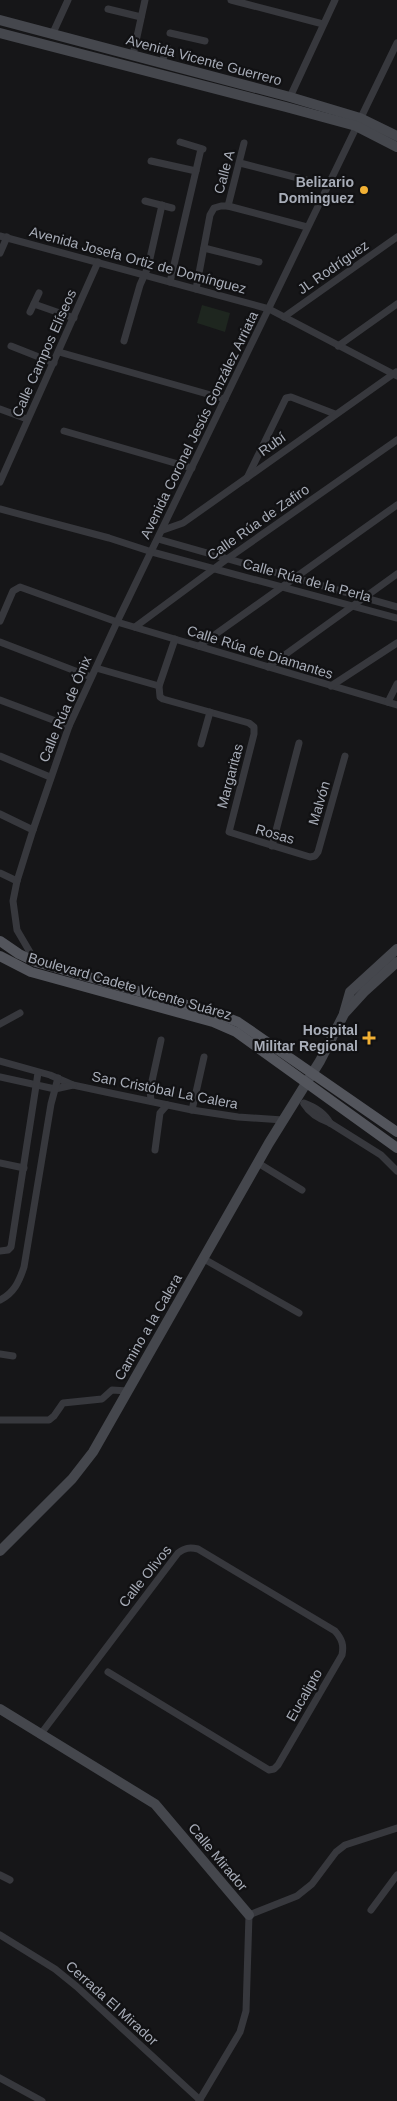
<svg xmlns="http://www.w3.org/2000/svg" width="397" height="2101" font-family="Arial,sans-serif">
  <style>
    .green { fill: #1e261f }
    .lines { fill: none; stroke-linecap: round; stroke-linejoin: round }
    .street { stroke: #37383d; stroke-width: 7 }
    .secondary { stroke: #45474d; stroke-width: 10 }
    .primary { stroke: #53555c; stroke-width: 10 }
    .poi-dot { fill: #f2b134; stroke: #111113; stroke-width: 2 }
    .labels { text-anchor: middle; stroke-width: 4.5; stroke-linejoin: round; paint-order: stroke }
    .street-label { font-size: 14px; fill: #a8adb8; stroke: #111113 }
    .poi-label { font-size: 14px; font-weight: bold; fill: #a8adb8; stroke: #111113; text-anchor: end }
  </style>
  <rect width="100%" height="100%" fill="#161618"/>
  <!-- green -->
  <path class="green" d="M202,305L230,313L225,332L197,323Z"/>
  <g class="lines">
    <!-- street -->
    <g class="street">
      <path d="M231,0L323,24"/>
      <path d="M108,9L141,17"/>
      <path d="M170,33L205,41"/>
      <path d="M52,35L68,0"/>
      <path d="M133,55L145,0"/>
      <path d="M162,63L167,47"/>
      <path d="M290,97L335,0"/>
      <path d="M180,142L203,149"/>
      <path d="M151,161L196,171"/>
      <path d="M240,163L306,180"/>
      <path d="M145,201L172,208"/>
      <path d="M228,206L244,143"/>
      <path d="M0,236L269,309L397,376"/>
      <path d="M204,248L259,262"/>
      <path d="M0,253L7,237"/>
      <path d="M170,282L201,149"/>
      <path d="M196,289L210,215L214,208L221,206H228L307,227"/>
      <path d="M34,304L74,318"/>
      <path d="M30,312L39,293"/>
      <path d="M284,317L397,237"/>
      <path d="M124,341L140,285L148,267L162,205"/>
      <path d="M11,346L54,363"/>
      <path d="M338,346L397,304"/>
      <path d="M59,352L225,399"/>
      <path d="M0,409L27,419"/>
      <path d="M64,431L192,468"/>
      <path d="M247,478L286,398L291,397L335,414"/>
      <path d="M0,482L98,262"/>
      <path d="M0,509L109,538L152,552L397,618"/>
      <path d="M163,530L183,523L396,372"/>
      <path d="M158,539L397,607"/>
      <path d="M0,621L13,591L20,587L117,622L397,705"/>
      <path d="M135,627L227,559L397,440"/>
      <path d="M175,639L159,686L160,697L163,699L249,723L254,727V734L229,832L310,857L315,856L318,852L345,756"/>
      <path d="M0,642L91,677"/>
      <path d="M199,646L397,505"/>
      <path d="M268,667L397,574"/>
      <path d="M96,668L159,686"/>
      <path d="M331,686L397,643"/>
      <path d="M0,700L69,726"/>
      <path d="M388,702L397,684"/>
      <path d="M201,744L210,712"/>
      <path d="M0,756L50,777"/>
      <path d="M0,814L33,830"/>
      <path d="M272,846L299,743"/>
      <path d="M0,873L17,881"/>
      <path d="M34,959L17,930L13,901L17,881L33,830L69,726L117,622L397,43"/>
      <path d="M0,1024L20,1013"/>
      <path d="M0,1061L50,1075L73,1085L115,1094L192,1110L238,1117L283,1120"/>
      <path d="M0,1077L55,1089L73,1085"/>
      <path d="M151,1101L150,1090L161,1040"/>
      <path d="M304,1103C315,1107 324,1112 330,1123"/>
      <path d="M304,1104C310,1114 319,1119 330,1123L381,1155L397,1171"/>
      <path d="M192,1110L204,1057"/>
      <path d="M155,1150L160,1113L167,1105"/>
      <path d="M0,1163L24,1168"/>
      <path d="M258,1163L302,1190"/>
      <path d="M0,1251L8,1250L11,1247L38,1073"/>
      <path d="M204,1259L299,1313"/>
      <path d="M0,1300C14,1293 19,1282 24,1267L51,1104L58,1078"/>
      <path d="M0,1354L13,1356"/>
      <path d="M0,1420H49L54,1416L63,1403L102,1399L112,1390L128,1391"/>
      <path d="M40,1735L178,1553C185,1548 189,1547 198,1549L335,1631C342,1639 344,1645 342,1655L278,1765L274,1769L269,1770L108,1672"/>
      <path d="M0,1875L10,1880"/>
      <path d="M371,1910L397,1875"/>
      <path d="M0,1935L55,1969L76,1986L200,2100"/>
      <path d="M0,2078L42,2101"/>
      <path d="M199,2101L240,2032L246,2011L249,1915L297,1896L312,1884L336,1852L345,1845L397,1828"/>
    </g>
    <!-- secondary -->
    <g class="secondary">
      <path d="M0,20L290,97L360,118L397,136"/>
      <path d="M0,33L286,107L356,126L397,147"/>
      <path d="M344,1013L350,992L397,949"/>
      <path d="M0,1551L72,1479L93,1452L269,1143L320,1061L344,1014L365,991L397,962"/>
      <path d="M0,1709L155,1804L249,1915"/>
    </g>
    <!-- primary -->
    <g class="primary">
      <path d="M0,941L19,954L36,962L215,1013L238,1022L397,1132"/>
      <path d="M0,956L31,972L213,1022L236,1032L397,1148"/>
    </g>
  </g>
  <!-- markers -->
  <g class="poi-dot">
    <circle cx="364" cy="190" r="5"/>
    <path d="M366.5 1030.5h5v5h5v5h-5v5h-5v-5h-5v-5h5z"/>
  </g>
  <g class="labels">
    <!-- street labels -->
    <g class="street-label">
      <text transform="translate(204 60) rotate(15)" y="5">Avenida Vicente Guerrero</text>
      <text transform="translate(224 172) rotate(-75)" y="5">Calle A</text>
      <text transform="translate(138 260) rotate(15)" y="5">Avenida Josefa Ortiz de Domínguez</text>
      <text transform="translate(333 267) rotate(-35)" y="5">JL Rodríguez</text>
      <text transform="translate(44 353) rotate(-66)" y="5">Calle Campos Elíseos</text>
      <text transform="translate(199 425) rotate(-64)" y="5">Avenida Coronel Jesús González Arriata</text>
      <text transform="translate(272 444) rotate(-36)" y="5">Rubí</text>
      <text transform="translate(258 522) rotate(-35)" y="5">Calle Rúa de Zafiro</text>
      <text transform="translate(307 580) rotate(15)" y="5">Calle Rúa de la Perla</text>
      <text transform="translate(260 652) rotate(17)" y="5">Calle Rúa de Diamantes</text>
      <text transform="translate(65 709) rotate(-67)" y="5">Calle Rúa de Ónix</text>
      <text transform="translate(230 776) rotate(-75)" y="5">Margaritas</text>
      <text transform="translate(319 803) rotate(-74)" y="5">Malvón</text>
      <text transform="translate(275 834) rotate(16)" y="5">Rosas</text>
      <text transform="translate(130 986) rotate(16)" y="5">Boulevard Cadete Vicente Suárez</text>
      <text transform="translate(165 1090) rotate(11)" y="5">San Cristóbal La Calera</text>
      <text transform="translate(148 1327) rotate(-60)" y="5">Camino a la Calera</text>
      <text transform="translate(145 1576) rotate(-51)" y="5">Calle Olivos</text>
      <text transform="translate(304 1695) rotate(-60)" y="5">Eucalipto</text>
      <text transform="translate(218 1857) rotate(50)" y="5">Calle Mirador</text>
      <text transform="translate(112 2003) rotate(42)" y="5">Cerrada El Mirador</text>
    </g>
    <!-- poi labels -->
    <g class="poi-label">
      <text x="354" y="187">Belizario<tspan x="354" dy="16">Dominguez</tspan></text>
      <text x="358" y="1035">Hospital<tspan x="358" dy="16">Militar Regional</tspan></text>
    </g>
  </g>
</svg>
